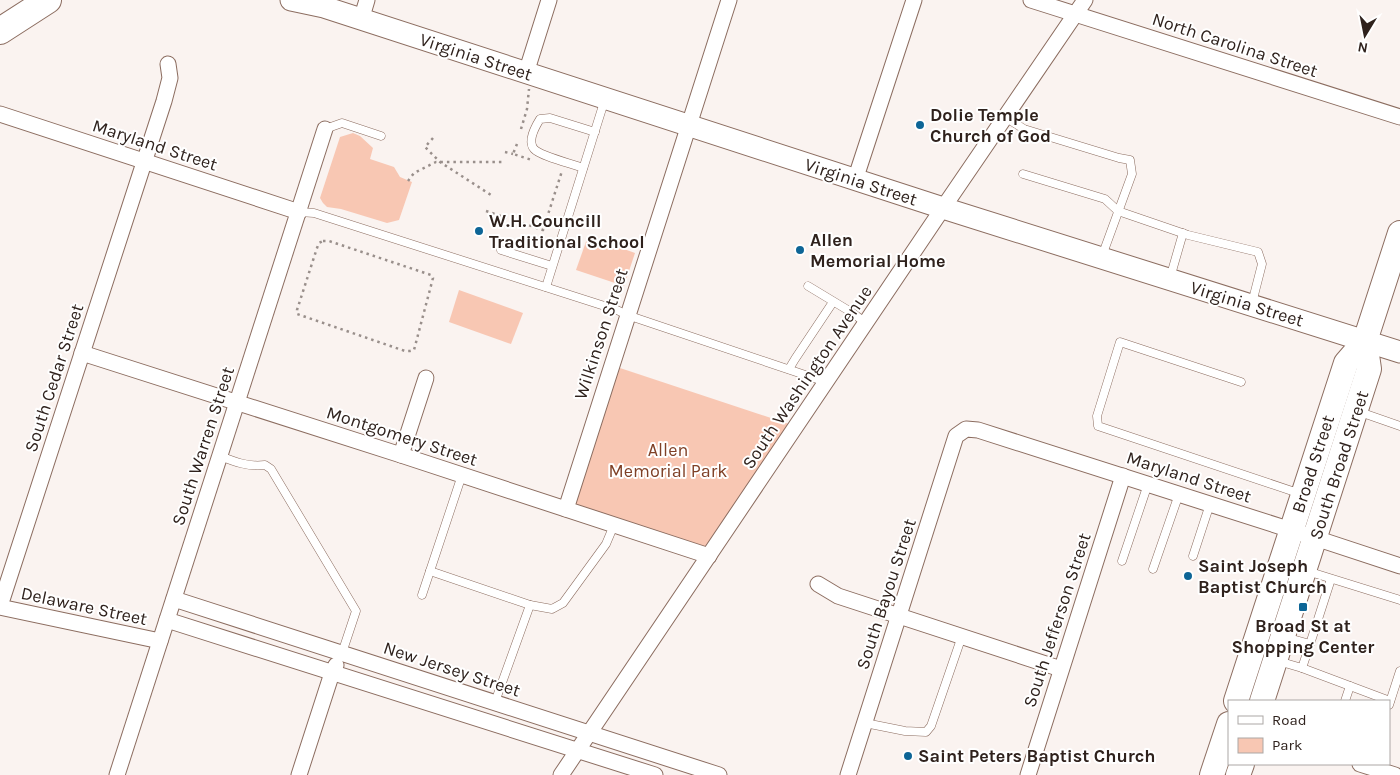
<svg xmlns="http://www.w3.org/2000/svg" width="1400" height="775" font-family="Karla,sans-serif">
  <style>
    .green { fill: #f8c7b3 }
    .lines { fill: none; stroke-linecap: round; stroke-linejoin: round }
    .lane-casing { stroke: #8c6d60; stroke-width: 9 }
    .street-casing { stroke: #8c6d60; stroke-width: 17 }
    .secondary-casing { stroke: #8c6d60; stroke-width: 23 }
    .primary-casing { stroke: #8c6d60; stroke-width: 26 }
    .highway-casing { stroke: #8c6d60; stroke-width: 28 }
    .path { stroke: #998f8b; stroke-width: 2.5; stroke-dasharray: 2.5 4; stroke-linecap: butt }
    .lane { stroke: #fff; stroke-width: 8 }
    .street { stroke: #fff; stroke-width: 15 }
    .secondary { stroke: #fff; stroke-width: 21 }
    .primary { stroke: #fff; stroke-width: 24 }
    .highway { stroke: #fff; stroke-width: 26 }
    .poi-dot { fill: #0d6596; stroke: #fff; stroke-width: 2 }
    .labels { text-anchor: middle; stroke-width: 4; stroke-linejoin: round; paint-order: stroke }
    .street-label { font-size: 18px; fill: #2f221d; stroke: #fff }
    .poi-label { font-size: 18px; font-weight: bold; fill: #2f221d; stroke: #fff; text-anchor: start }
    .park-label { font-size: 18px; fill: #7f4026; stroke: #fff }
  </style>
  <rect width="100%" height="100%" fill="#faf3f0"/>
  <!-- green -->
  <g class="green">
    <path d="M353,133L360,136L373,148L370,159L394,167L400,177L412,182L399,220L387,223L341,209L327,207L323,203L320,198L340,137Z"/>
    <path d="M588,236L635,253L624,286L576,270Z"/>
    <path d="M459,290L523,313L511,344L449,322Z"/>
    <path d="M617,367L789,424L706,548L573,506Z"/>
  </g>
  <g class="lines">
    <!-- lane casing -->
    <g class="lane-casing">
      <g id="lane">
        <path d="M1005,117L1024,129L1119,158L1130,160L1132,174L1102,256"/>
        <path d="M325,129L342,123L381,136"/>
        <path d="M583,168C573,164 540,156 534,149C527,141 535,127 540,119L550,118L595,132"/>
        <path d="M1023,174L1105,199L1118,211L1188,235L1258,252L1262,264L1252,303"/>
        <path d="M299,212L314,213L617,310L627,315L826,382"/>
        <path d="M501,250L552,266"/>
        <path d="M1170,278L1183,233"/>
        <path d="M808,286L851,312L866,323"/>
        <path d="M546,287L605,99"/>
        <path d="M789,369L795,359L833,302"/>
        <path d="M1241,382L1120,342L1097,416L1098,426L1301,494"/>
        <path d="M1357,411L1400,426"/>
        <path d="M220,456C235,462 248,467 265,465L271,469L356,611L342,653"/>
        <path d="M1193,556L1210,504"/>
        <path d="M1122,561L1148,484"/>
        <path d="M1153,569L1179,494"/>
        <path d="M430,571L530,605L552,609L563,603L606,544L614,525"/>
        <path d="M1307,571L1400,600"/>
        <path d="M422,595L462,475"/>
        <path d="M1310,644L1331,579"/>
        <path d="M1278,661L1302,668L1310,644L1285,637"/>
        <path d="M1302,668L1390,701"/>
        <path d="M1345,701L1350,686"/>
        <path d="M495,702L530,605"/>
        <path d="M1389,705L1400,671"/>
        <path d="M865,723L905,731L926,732L931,726L962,636"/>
      </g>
    </g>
    <!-- street casing -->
    <g class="street-casing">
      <g id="street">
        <path d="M1031,0L1400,117"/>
        <path d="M361,20L367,0"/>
        <path d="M526,73L549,0"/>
        <path d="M0,114L299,212"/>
        <path d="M855,180L914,0"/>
        <path d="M82,353L401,455L709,556"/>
        <path d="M401,455L426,378"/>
        <path d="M566,509L729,0"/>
        <path d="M818,584L838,596L1061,669"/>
        <path d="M174,599L719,775"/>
        <path d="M0,606L164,101L170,78L168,64"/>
        <path d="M0,607L160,641"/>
        <path d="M167,620L655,775"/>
        <path d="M1360,764L1395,775"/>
        <path d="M117,775L325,129"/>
        <path d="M299,775L332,673L336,665"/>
        <path d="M561,775L943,208L1085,0"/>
        <path d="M848,775L956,436L966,429L978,430L1291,530L1400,566"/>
        <path d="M1028,775L1123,476"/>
      </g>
    </g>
    <!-- secondary casing -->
    <g class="secondary-casing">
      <path id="secondary" d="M291,0L324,7L943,208L1400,352"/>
    </g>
    <!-- primary casing -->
    <g class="primary-casing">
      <g id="primary">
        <path d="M1236,701L1346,363L1365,341L1400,233"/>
        <path d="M1262,701L1369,369L1365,341"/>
        <path d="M1212,775L1229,724"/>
        <path d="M1238,775L1242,764"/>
      </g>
    </g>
    <!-- highway casing -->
    <g class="highway-casing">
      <path id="highway" d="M0,31L48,0"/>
    </g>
    <!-- path -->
    <g class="path">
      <path d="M521,129L527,109L529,89"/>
      <path d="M433,138L425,147L440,162L491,195"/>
      <path d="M517,144L513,154L532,160"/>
      <path d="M505,152L513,154"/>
      <path d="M408,181L414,173L436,162H502"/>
      <path d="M486,211L543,230L562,171"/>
      <path d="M323,241H329L431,275L433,278L414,350L410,351H405L297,314V310L317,248L319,243Z"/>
    </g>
    <!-- lane -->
    <use href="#lane" class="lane"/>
    <!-- street -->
    <use href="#street" class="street"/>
    <!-- secondary -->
    <use href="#secondary" class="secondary"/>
    <!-- primary -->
    <use href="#primary" class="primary"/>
    <!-- highway -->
    <use href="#highway" class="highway"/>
  </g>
  <!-- markers -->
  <g class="poi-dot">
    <circle cx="920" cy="125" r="5"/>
    <circle cx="479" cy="231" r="5"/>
    <circle cx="800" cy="250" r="5"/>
    <circle cx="1188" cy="576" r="5"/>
    <rect x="1298" y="602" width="10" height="10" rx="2.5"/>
    <circle cx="908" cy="756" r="5"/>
  </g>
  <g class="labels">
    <!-- street labels -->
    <g class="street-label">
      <text transform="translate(1235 45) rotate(18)" y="6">North Carolina Street</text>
      <text transform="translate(476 57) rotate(18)" y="6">Virginia Street</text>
      <text transform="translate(155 145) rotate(18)" y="6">Maryland Street</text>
      <text transform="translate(861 182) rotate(18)" y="6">Virginia Street</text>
      <text transform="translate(1247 304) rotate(17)" y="6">Virginia Street</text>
      <text transform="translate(601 334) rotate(-72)" y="6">Wilkinson Street</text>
      <text transform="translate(807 377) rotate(-56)" y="6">South Washington Avenue</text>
      <text transform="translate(54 378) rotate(-72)" y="6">South Cedar Street</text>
      <text transform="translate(402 436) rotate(18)" y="6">Montgomery Street</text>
      <text transform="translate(203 446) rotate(-72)" y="6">South Warren Street</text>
      <text transform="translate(1313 464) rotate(-72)" y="6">Broad Street</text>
      <text transform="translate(1339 465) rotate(-72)" y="6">South Broad Street</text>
      <text transform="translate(1189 477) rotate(18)" y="6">Maryland Street</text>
      <text transform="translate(886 594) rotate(-72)" y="6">South Bayou Street</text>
      <text transform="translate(84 606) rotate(12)" y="6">Delaware Street</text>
      <text transform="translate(1057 620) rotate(-72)" y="6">South Jefferson Street</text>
      <text transform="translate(452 669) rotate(18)" y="6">New Jersey Street</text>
    </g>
    <!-- poi labels -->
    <g class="poi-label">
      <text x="930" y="121">Dolie Temple<tspan x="930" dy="21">Church of God</tspan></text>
      <text x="489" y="227">W.H. Councill<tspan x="489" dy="21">Traditional School</tspan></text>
      <text x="810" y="246">Allen<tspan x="810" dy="21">Memorial Home</tspan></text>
      <text x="1198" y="572">Saint Joseph<tspan x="1198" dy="21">Baptist Church</tspan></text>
      <text x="1303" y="632" text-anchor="middle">Broad St at<tspan x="1303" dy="21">Shopping Center</tspan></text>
      <text x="918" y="762">Saint Peters Baptist Church</text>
    </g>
    <!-- park labels -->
    <g class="park-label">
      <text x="668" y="456">Allen<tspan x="668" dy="21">Memorial Park</tspan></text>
    </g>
  </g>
  <!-- legend -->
  <rect x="1228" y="700" width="162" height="65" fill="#ffffff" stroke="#aca7a5"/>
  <rect x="1238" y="716" width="25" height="8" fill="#ffffff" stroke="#aca7a5"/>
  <text x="1272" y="725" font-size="15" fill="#2f221d">Road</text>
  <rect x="1238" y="738" width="25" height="15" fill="#f8c7b3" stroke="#aca7a5"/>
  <text x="1272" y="750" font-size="15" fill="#2f221d">Park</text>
  <!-- north arrow -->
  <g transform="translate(1365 35) rotate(190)" stroke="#ffffff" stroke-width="4" paint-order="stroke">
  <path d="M0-4L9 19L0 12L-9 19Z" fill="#2f221d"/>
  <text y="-8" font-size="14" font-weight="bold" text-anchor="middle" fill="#2f221d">N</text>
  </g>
</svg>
